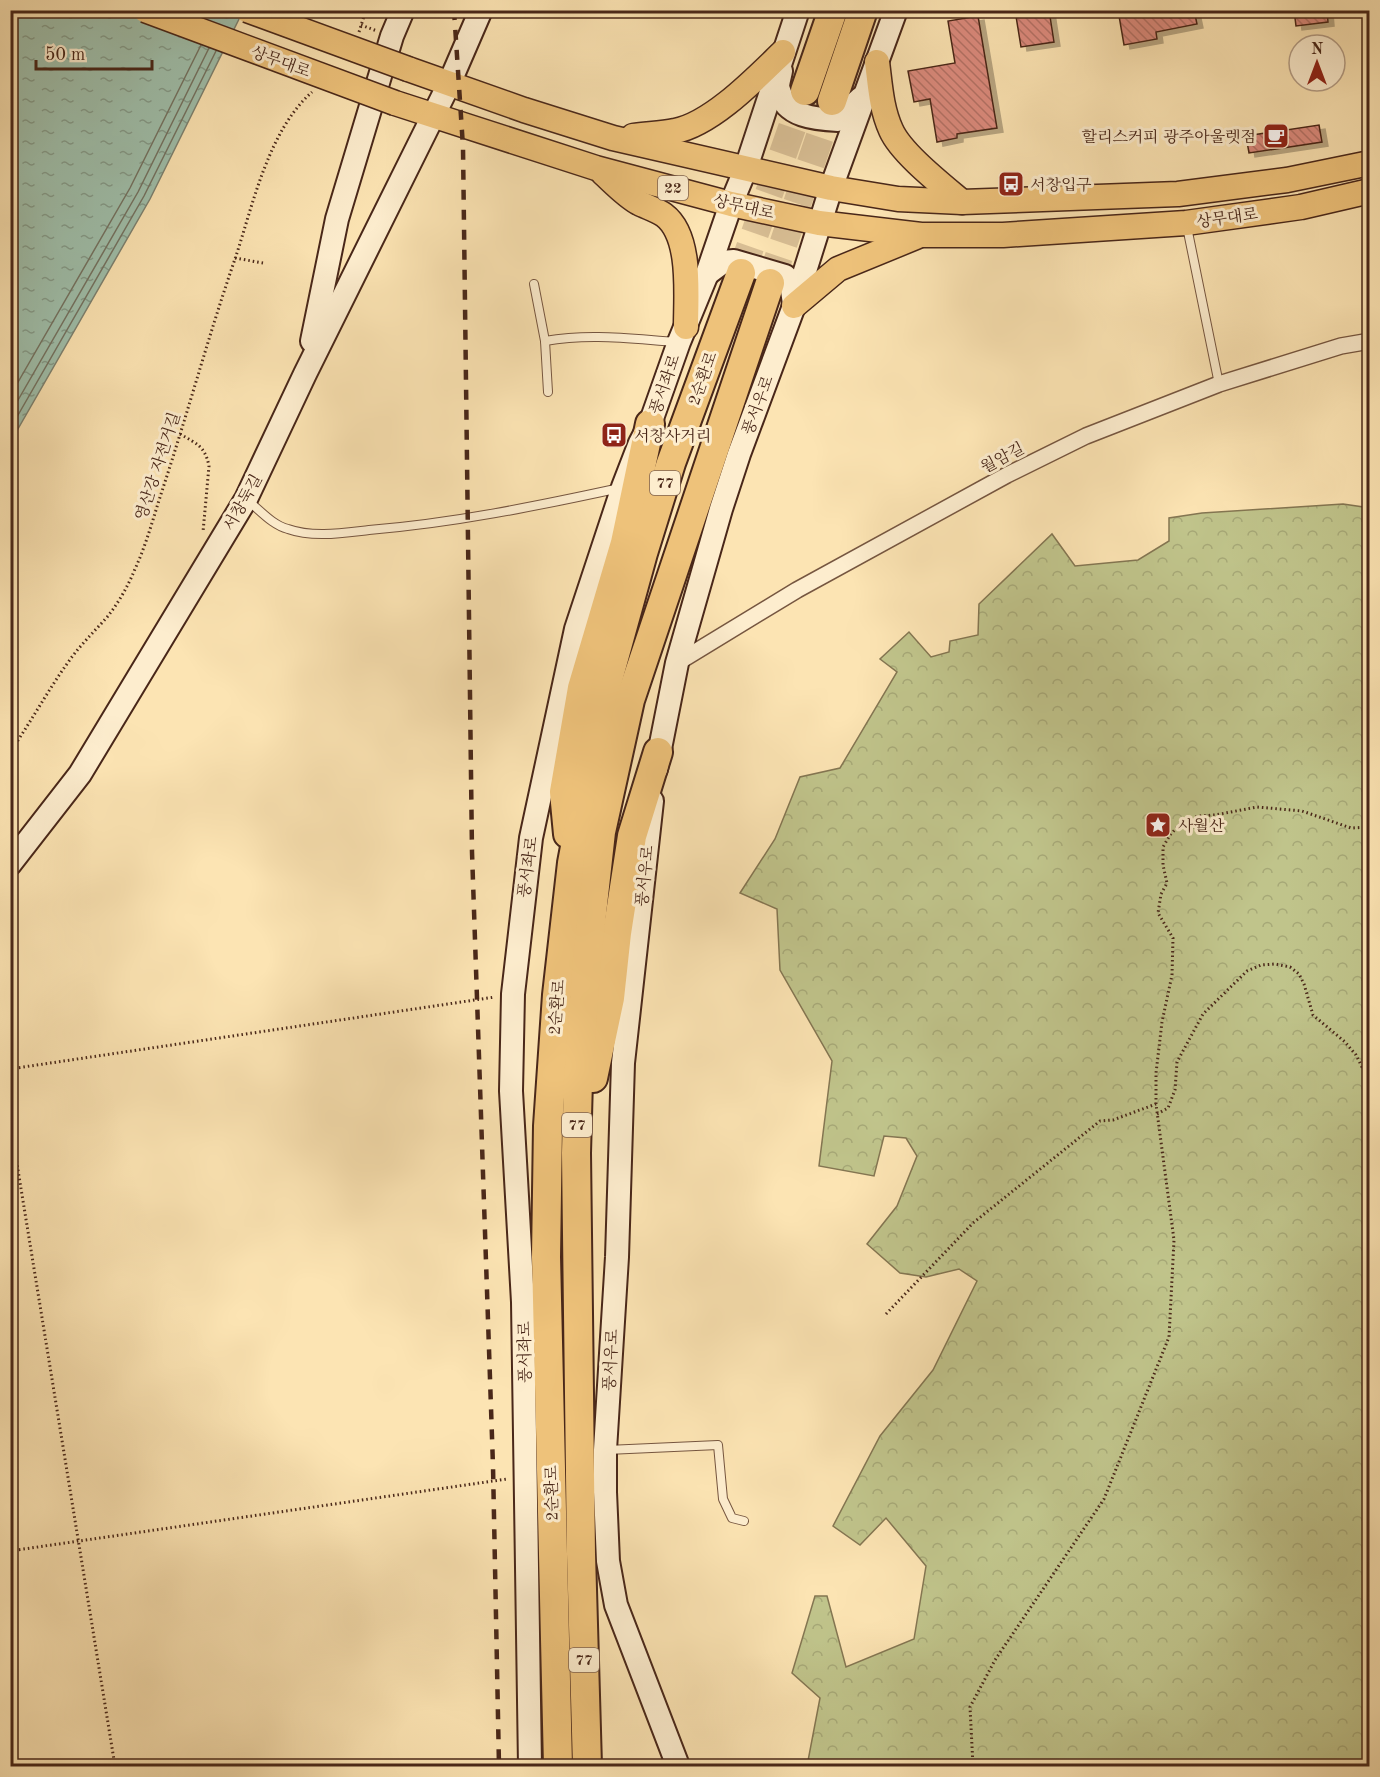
<svg xmlns="http://www.w3.org/2000/svg" width="1380" height="1777" font-family="'Old Standard TT','Noto Serif KR',serif">
  <style>
    .forest { fill: url(#forest-crowns); stroke: #847652; stroke-width: 1.5 }
    .water { fill: url(#water-ripples); stroke: #7d8271; stroke-width: 1.5 }
    .lines { fill: none; stroke-linecap: round; stroke-linejoin: round }
    .shore { stroke: #747362; stroke-width: 1.5 }
    .building { fill: url(#building-back-hatch); stroke: #492719; stroke-width: 1.5; filter: url(#shadow) }
    .highway-tunnel { stroke: #d8be94; stroke-width: 28; stroke-dasharray: 28 14; stroke-linecap: butt }
    .lane-casing { stroke: #765640; stroke-width: 10 }
    .street-casing { stroke: #765640; stroke-width: 18 }
    .secondary-casing { stroke: #492719; stroke-width: 26 }
    .primary-casing { stroke: #492719; stroke-width: 27 }
    .highway-casing { stroke: #492719; stroke-width: 32 }
    .path { stroke: #492719; stroke-width: 3; stroke-dasharray: 1.5 3; stroke-linecap: butt }
    .lane { stroke: #fdedce; stroke-width: 8 }
    .street { stroke: #fdedce; stroke-width: 15 }
    .secondary { stroke: #fdedce; stroke-width: 22 }
    .primary { stroke: #eec27a; stroke-width: 24 }
    .highway { stroke: #eec27a; stroke-width: 28 }
    .rail { stroke: #492719; stroke-width: 4.5; stroke-dasharray: 10 10; stroke-linecap: butt }
    .primary-bridge-casing { stroke: #492719; stroke-width: 27; stroke-linecap: butt }
    .primary-bridge { stroke: #eec27a; stroke-width: 24 }
    .labels { text-anchor: middle; stroke-width: 6; stroke-linejoin: round; paint-order: stroke }
    .shield { fill: #fdedce; stroke: #7f624f; stroke-width: 1.5 }
    .shield-label { font-size: 15px; font-weight: bold; fill: #492719 }
    .street-label { font-size: 16px; fill: #492719; stroke: #fdedce }
    .poi-label { font-size: 16px; fill: #492719; stroke: #fdedce; text-anchor: start }
  </style>
  <defs>
    <pattern id="forest-crowns" width="20" height="18" patternUnits="userSpaceOnUse" patternTransform="scale(1.5)"><rect width="20" height="18" fill="#c0c48b"/><path d="M2 6a3 3 0 1 1 6 0M12 15a3 3 0 1 1 6 0" fill="none" stroke="#a6a877"/></pattern>
    <pattern id="water-ripples" width="26" height="14" patternUnits="userSpaceOnUse" patternTransform="scale(1.5)"><rect width="26" height="14" fill="#9fbfab"/><path d="M2 4q2-2 4 0t4 0M15 11q2-2 4 0t4 0" fill="none" stroke="#849b8a"/></pattern>
    <pattern id="building-back-hatch" width="6" height="6" patternUnits="userSpaceOnUse" patternTransform="scale(1.5)"><rect width="6" height="6" fill="#dc8b7e"/><path d="M-1 5l2 2M0 0l6 6M5-1l2 2" fill="none" stroke="#b47266"/></pattern>
    <filter id="shadow"><feDropShadow dx="6" dy="4" stdDeviation="0" flood-color="#0004"/></filter>
  </defs>
  <rect width="100%" height="100%" fill="#fce4b3"/>
  <filter id="stains"><feTurbulence type="fractalNoise" baseFrequency=".00333" numOctaves="4"/><feColorMatrix values="0 0 0 0 .2 0 0 0 0 .09 0 0 0 0 .02 0 0 0 .5 -.17"/></filter>
  <radialGradient id="worn" r=".72"><stop offset=".6" stop-color="#630" stop-opacity="0"/><stop offset="1" stop-color="#630" stop-opacity=".3"/></radialGradient>
  <!-- forest -->
  <path class="forest" d="M1343,504L1370,508L1369,1766H807L820,1698L792,1673L815,1596H827L846,1667L914,1639L926,1566L886,1518L860,1545L833,1526L880,1436L933,1370L977,1281L959,1269L926,1277L900,1273L867,1244L897,1206L917,1156L906,1138L884,1136L874,1176L819,1166L832,1061L780,970L777,909L740,893L775,839L800,777L840,768L897,672L880,659L909,632L931,657L949,652L950,641L978,635L979,604L1052,534L1075,566L1138,560L1169,541V518L1202,513Z"/>
  <!-- water -->
  <path class="water" d="M11,11H243L150,199L11,441Z"/>
  <g class="lines">
    <!-- shore -->
    <g class="shore">
      <path d="M10,396L130,188L201,45"/>
      <path d="M10,414L138,192L209,48"/>
      <path d="M10,429L144,196L216,51"/>
    </g>
  </g>
  <!-- building -->
  <g class="building">
    <path d="M1015,10H1049L1054,42L1021,47Z"/>
    <path d="M1118,10H1194L1197,24L1156,32L1157,39L1124,45Z"/>
    <path d="M1294,10H1327L1328,22L1296,26Z"/>
    <path d="M978,16L997,128L957,134V138L937,142L930,99L914,102L908,71L955,63L948,21Z"/>
    <path d="M1319,125L1322,142L1249,153L1246,136Z"/>
  </g>
  <g class="lines">
    <!-- highway-tunnel -->
    <g class="highway-tunnel">
      <path d="M741,273L805,91"/>
      <path d="M770,283L832,101"/>
    </g>
    <!-- lane casing -->
    <g class="lane-casing">
      <g id="lane">
        <path d="M1187,227L1219,384"/>
        <path d="M534,284L545,341L548,392"/>
        <path d="M545,341C591,333 631,339 677,342"/>
        <path d="M247,500C260,510 272,525 288,529C313,538 343,533 369,530C454,523 537,506 620,488"/>
        <path d="M607,1450L718,1445L723,1499L732,1518L744,1521"/>
      </g>
    </g>
    <!-- street casing -->
    <g class="street-casing">
      <path id="street" d="M677,663L797,590L1007,475L1086,436L1219,384L1341,346L1370,341"/>
    </g>
    <!-- secondary casing -->
    <g class="secondary-casing">
      <g id="secondary">
        <path d="M781,71C780,77 777,85 779,90C785,117 816,119 838,120L861,98"/>
        <path d="M707,274L723,262L734,261L785,276L791,283L794,304"/>
        <path d="M312,341L337,219L392,36L403,10"/>
        <path d="M656,769L677,663L721,509L739,454L794,306L831,188L896,10"/>
        <path d="M652,801L623,1063L617,1257L605,1450V1492L608,1561L616,1605L678,1766"/>
        <path d="M10,864L80,774L246,499L305,374L449,84L481,10"/>
        <path d="M530,1766L523,1302L511,1091L513,994L531,838L576,629L623,487L640,443L650,424L679,342L707,274L731,204L746,168L798,10"/>
      </g>
    </g>
    <!-- primary casing -->
    <g class="primary-casing">
      <g id="primary">
        <path d="M877,62C880,85 881,108 891,130C901,153 942,185 962,202"/>
        <path d="M408,69L524,110L613,138L831,188L898,199L962,202L1178,194L1287,180L1370,163"/>
        <path d="M395,103L596,168L731,204L819,223L921,235H1003L1186,223L1301,207L1370,191"/>
        <path d="M633,136C647,134 662,134 675,131C712,124 756,78 783,52"/>
        <path d="M603,173C614,183 626,196 639,203C647,207 657,210 664,215C692,236 686,295 686,327"/>
        <path d="M794,306L838,269L916,237"/>
      </g>
    </g>
    <!-- highway casing -->
    <g class="highway-casing">
      <g id="highway">
        <path d="M805,91L833,10"/>
        <path d="M832,101L863,10"/>
        <path d="M568,834L564,792L582,688L625,543L650,424"/>
        <path d="M593,1078L610,998L617,933L632,836L658,752"/>
        <path d="M558,1766L546,1257L548,1126L557,995L572,863L603,698L643,553L671,463L741,273"/>
        <path d="M587,1766L581,1554L576,1153L578,1080L587,959L601,832L630,700L770,283"/>
      </g>
    </g>
    <!-- path -->
    <g class="path">
      <path d="M361,25L377,31"/>
      <path d="M359,32L366,10"/>
      <path d="M235,258L263,263"/>
      <path d="M180,434C197,444 205,446 209,466L203,532"/>
      <path d="M10,752C31,722 48,690 69,661C81,644 95,631 108,616C119,602 128,586 135,569C147,543 154,515 163,488C188,412 209,334 235,259C253,205 268,131 312,92"/>
      <path d="M10,1069L495,997"/>
      <path d="M1157,1114L1168,1108L1175,1090L1177,1062L1203,1014L1247,971L1261,965L1275,964L1290,967L1299,974L1304,984L1313,1015L1345,1042L1356,1055L1362,1067L1370,1072"/>
      <path d="M10,1121L115,1766"/>
      <path d="M886,1314L973,1223L1100,1121L1113,1120L1156,1104"/>
      <path d="M10,1551L507,1479"/>
      <path d="M973,1766L970,1707L995,1660L1104,1499L1169,1337L1174,1240L1156,1104V1073L1162,1022L1172,975L1173,938L1158,913L1161,894L1167,883L1163,865V847L1170,835L1180,824L1198,816L1215,815L1257,807L1302,811L1351,828L1370,827"/>
    </g>
    <!-- lane -->
    <use href="#lane" class="lane"/>
    <!-- street -->
    <use href="#street" class="street"/>
    <!-- secondary -->
    <use href="#secondary" class="secondary"/>
    <!-- primary -->
    <use href="#primary" class="primary"/>
    <!-- highway -->
    <use href="#highway" class="highway"/>
    <!-- rail -->
    <path class="rail" d="M454,10L463,147L472,852L493,1466L499,1766"/>
    <!-- primary-bridge casing -->
    <g class="primary-bridge-casing">
      <g id="primary-bridge">
        <path d="M145,10L395,103"/>
        <path d="M247,10L408,69"/>
      </g>
    </g>
    <!-- primary-bridge -->
    <use href="#primary-bridge" class="primary-bridge"/>
  </g>
  <!-- icons -->
  <defs>
    <g id="cafe-square" transform="scale(1.35)"><rect x="-9" y="-9" width="18" height="18" rx="4" fill="#8f2418" stroke="#fdedce"/><path d="M-5.5-4.5H6V0H3Q3 3.5 0 3.5H-2.5Q-5.5 3.5-5.5 0ZM3-3.2v2h1.7v-2ZM-6 4.5H4V6H-6Z" fill="#fff"/></g>
    <g id="bus-square" transform="scale(1.35)"><rect x="-9" y="-9" width="18" height="18" rx="4" fill="#8f2418" stroke="#fdedce"/><path d="M-5-6H5V4H4V6H2V4H-2V6H-4V4H-5ZM-3.5-4V0h7V-4ZM-3.5 1.2v1.5H-2V1.2ZM2 1.2v1.5H3.5V1.2Z" fill="#fff"/></g>
    <g id="sight-square" transform="scale(1.35)"><rect x="-9" y="-9" width="18" height="18" rx="4" fill="#8f2418" stroke="#fdedce"/><path d="M0-6L1.8-2.2L6-1.7L2.9 1.2L3.7 5.4L0 3.3L-3.7 5.4L-2.9 1.2L-6-1.7L-1.8-2.2Z" fill="#fff"/></g>
  </defs>
  <g fill-rule="evenodd">
    <use href="#cafe-square" x="1276" y="136"/>
    <use href="#bus-square" x="1011" y="184"/>
    <use href="#bus-square" x="614" y="435"/>
    <use href="#sight-square" x="1158" y="825"/>
  </g>
  <g class="labels">
    <!-- shield labels -->
    <g class="shield">
      <rect x="658" y="176" width="30" height="24" rx="4.5"/>
      <rect x="650" y="471" width="30" height="24" rx="4.5"/>
      <rect x="562" y="1113" width="30" height="24" rx="4.5"/>
      <rect x="569" y="1648" width="30" height="24" rx="4.5"/>
    </g>
    <g class="shield-label">
      <text x="673" y="193">22</text>
      <text x="665" y="488">77</text>
      <text x="577" y="1130">77</text>
      <text x="584" y="1665">77</text>
    </g>
    <!-- street labels -->
    <g class="street-label">
      <text transform="translate(281 61) rotate(20)" y="6">상무대로</text>
      <text transform="translate(744 206) rotate(13)" y="6">상무대로</text>
      <text transform="translate(1227 217) rotate(-8)" y="6">상무대로</text>
      <text transform="translate(702 378) rotate(-70)" y="6">2순환로</text>
      <text transform="translate(664 384) rotate(-71)" y="6">풍서좌로</text>
      <text transform="translate(757 405) rotate(-70)" y="6">풍서우로</text>
      <text transform="translate(1002 457) rotate(-28)" y="6">월암길</text>
      <text transform="translate(157 466) rotate(-72)" y="6">영산강 자전거길</text>
      <text transform="translate(242 502) rotate(-61)" y="6">서창둑길</text>
      <text transform="translate(527 867) rotate(-82)" y="6">풍서좌로</text>
      <text transform="translate(644 876) rotate(-84)" y="6">풍서우로</text>
      <text transform="translate(556 1007) rotate(-85)" y="6">2순환로</text>
      <text transform="translate(524 1352) rotate(-91)" y="6">풍서좌로</text>
      <text transform="translate(610 1360) rotate(-87)" y="6">풍서우로</text>
      <text transform="translate(551 1493) rotate(-91)" y="6">2순환로</text>
    </g>
    <!-- poi labels -->
    <g class="poi-label">
      <text x="1256" y="142" text-anchor="end">할리스커피 광주아울렛점</text>
      <text x="1030" y="190">서창입구</text>
      <text x="634" y="441">서창사거리</text>
      <text x="1178" y="831">사월산</text>
    </g>
  </g>
  <!-- margin -->
  <rect width="1380" height="1777" fill="none" stroke="#fce4b3" stroke-width="36"/>
  <rect x="12" y="12" width="1356" height="1753" fill="none" stroke="#492719" stroke-width="3"/>
  <rect x="18" y="18" width="1344" height="1741" fill="none" stroke="#492719" stroke-width="1.5"/>
  <!-- north arrow -->
  <g transform="translate(1317 63)"><circle r="28" fill="#fdedce" stroke="#b59e86" stroke-width="1.5"/>
  <path d="M0-4.5L10 22L0 15L-10 22Z" fill="#8f2418"/>
  <text y="-9" font-size="16" font-weight="bold" text-anchor="middle" fill="#492719">N</text>
  </g>
  <!-- scale -->
  <path d="M36 60v9h116v-9" fill="none" stroke="#492719" stroke-width="3"/>
  <text x="45" y="60" font-size="18" fill="#492719" stroke="#fdedce" stroke-width="4.5" paint-order="stroke">50 m</text>
  <rect width="100%" height="100%" filter="url(#stains)"/>
  <rect width="100%" height="100%" fill="url(#worn)"/>
</svg>
